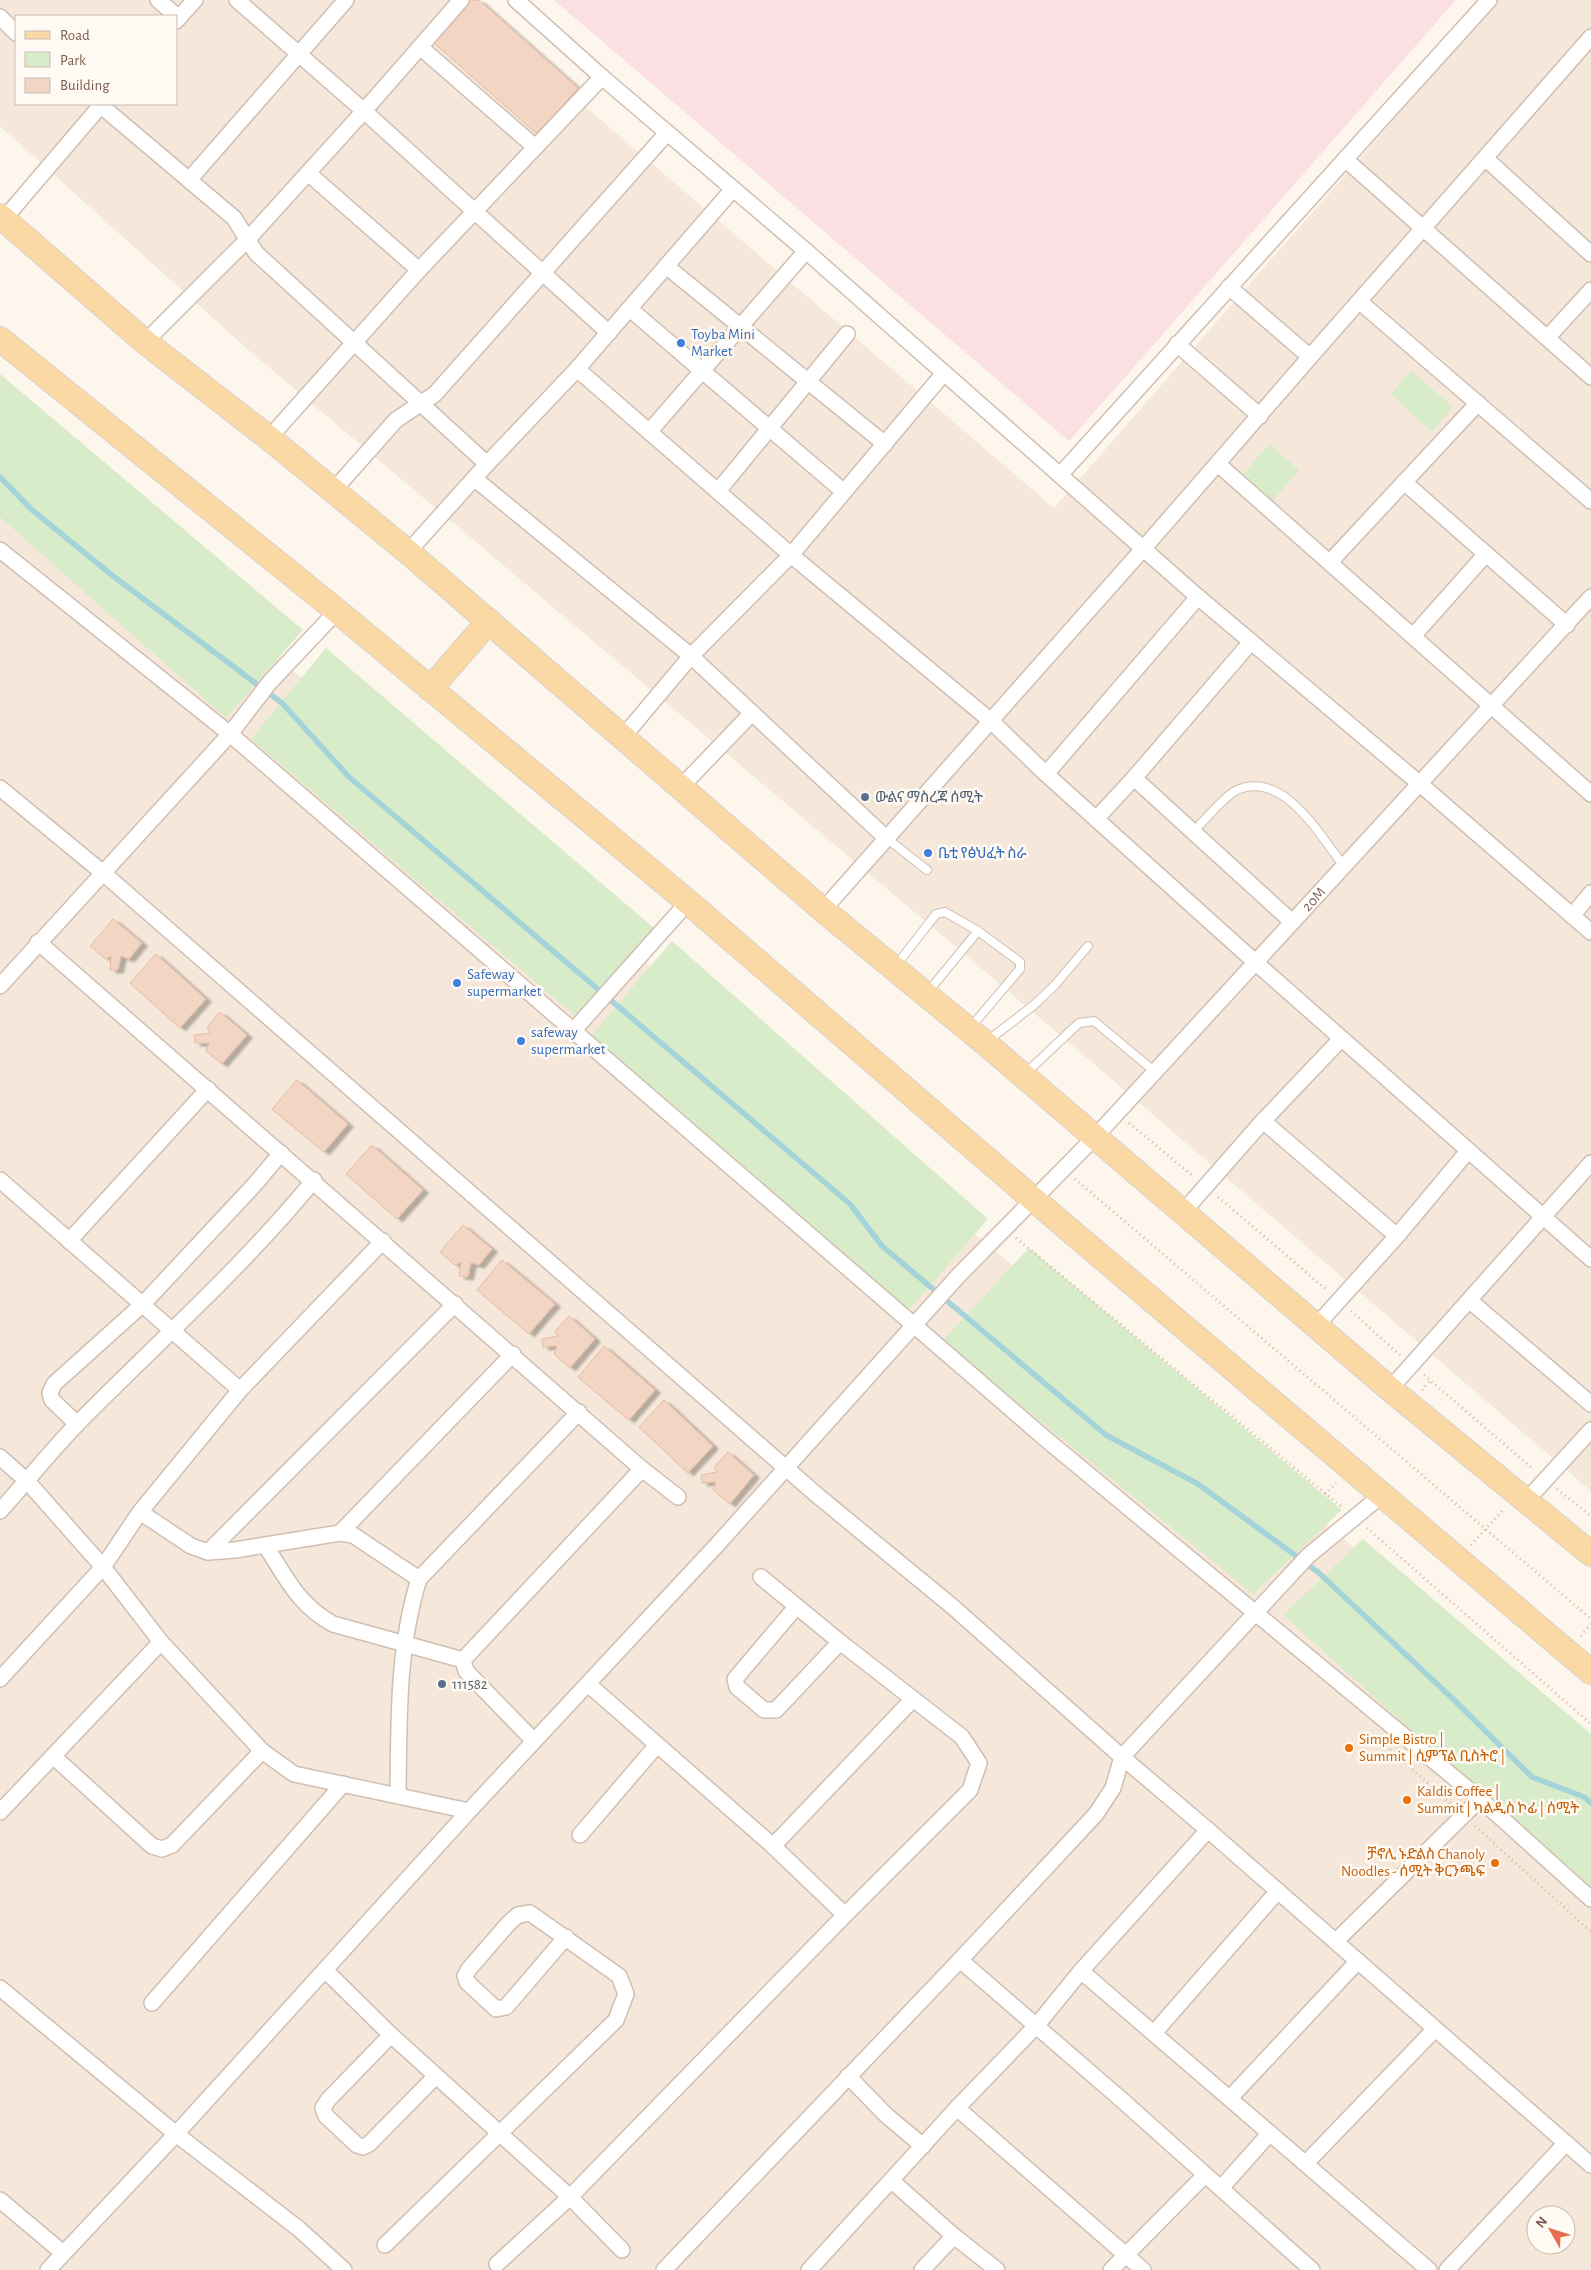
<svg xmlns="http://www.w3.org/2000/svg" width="1591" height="2270" font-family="'Alegreya Sans','Noto Sans Ethiopic',sans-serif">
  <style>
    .residential { fill: #f5e8da; fill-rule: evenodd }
    .medical { fill: #fbdfe3 }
    .green { fill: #d8ecc9 }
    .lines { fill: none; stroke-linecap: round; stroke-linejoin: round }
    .stream { stroke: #a5d3da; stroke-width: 5.5 }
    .building { fill: #f3d5c3; stroke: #e6bba3; filter: url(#shadow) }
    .service-casing { stroke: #d1beb0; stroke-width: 10 }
    .minor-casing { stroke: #d1beb0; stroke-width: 18 }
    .primary-casing { stroke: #dad1cd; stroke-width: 26 }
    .path { stroke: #d9b8a5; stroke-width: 3; stroke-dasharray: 1 4; stroke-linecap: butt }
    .service { stroke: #fff; stroke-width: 8 }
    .minor { stroke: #fff; stroke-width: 15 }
    .primary { stroke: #fbd9a5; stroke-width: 24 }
    .shop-dot { fill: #3f7fe0; stroke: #fffaf3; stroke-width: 2 }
    .service-dot { fill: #5c6f8a; stroke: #fffaf3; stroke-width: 2 }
    .food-dot { fill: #e8710a; stroke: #fffaf3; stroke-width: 2 }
    .labels { text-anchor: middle; stroke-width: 5; stroke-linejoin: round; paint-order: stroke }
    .shop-label { font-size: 15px; fill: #366cbe; stroke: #fffaf3; text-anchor: start }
    .service-label { font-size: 15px; fill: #4e5e75; stroke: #fffaf3; text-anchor: start }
    .street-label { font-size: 15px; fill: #7a5c4d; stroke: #fffaf3 }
    .food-label { font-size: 15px; fill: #c56008; stroke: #fffaf3; text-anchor: start }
  </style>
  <defs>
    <filter id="shadow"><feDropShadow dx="5.5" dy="3" stdDeviation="1" flood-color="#0004"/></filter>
  </defs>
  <rect width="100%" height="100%" fill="#fdf6ec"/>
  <!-- residential -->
  <g class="residential">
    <path d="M0,0H461L1054,508L1498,0H1591V1491L1073,1046L246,348L0,126ZM16,16H176V104H16Z"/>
    <path d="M0,429L1591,1743V2270H0ZM1536,2215H1566V2245H1536Z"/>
  </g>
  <!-- medical -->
  <path class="medical" d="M554,0H1456L1069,441Z"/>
  <!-- green -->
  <g class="green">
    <path d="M1411,371L1453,407L1432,432L1391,394Z"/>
    <path d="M0,374L303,630L226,718L0,517Z"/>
    <path d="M1269,444L1299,470L1270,504L1240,478Z"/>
    <path d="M326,648L655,929L576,1017L251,739Z"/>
    <path d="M672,941L988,1219L907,1312L590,1037Z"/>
    <path d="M1029,1248L1342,1510L1253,1594L942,1341Z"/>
    <path d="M1363,1539L1591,1734V1892L1283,1615Z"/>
  </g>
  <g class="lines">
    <!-- stream -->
    <path class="stream" d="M0,477L31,509L113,576L282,703L349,777L850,1204L882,1246L1106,1435L1198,1484L1318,1572L1453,1699L1532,1777L1584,1797L1591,1803"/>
  </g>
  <!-- building -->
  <g class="building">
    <path d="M472,0H479L578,88L537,134L434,43Z"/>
    <path d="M113,919L142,943L129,959L121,956L118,970H110L111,956L106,959L90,946Z"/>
    <path d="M156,954L206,999L180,1028L130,983Z"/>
    <path d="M220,1012L247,1035L222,1064L206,1051L209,1043H195L194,1035L210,1033L207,1027Z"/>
    <path d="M297,1080L348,1124L324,1152L272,1109Z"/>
    <path d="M372,1145L423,1190L397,1219L346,1174Z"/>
    <path d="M463,1225L492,1249L479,1265L471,1263L468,1277L459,1276L461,1262L455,1265L440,1252Z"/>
    <path d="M502,1260L555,1304L529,1334L477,1290Z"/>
    <path d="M569,1316L595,1339L570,1368L554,1354L557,1346L543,1347L542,1339L558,1336L555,1331Z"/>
    <path d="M604,1346L655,1390L629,1420L578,1377Z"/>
    <path d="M664,1400L713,1446L688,1473L639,1427Z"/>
    <path d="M728,1452L754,1475L730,1504L713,1490L716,1482L702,1483L701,1475L717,1472L714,1467Z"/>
  </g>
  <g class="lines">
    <!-- service casing -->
    <g class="service-casing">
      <g id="service">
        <path d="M1193,832C1203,822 1224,797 1235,791C1282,768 1319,834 1343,865"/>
        <path d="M885,837L927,870"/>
        <path d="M895,967L936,914L945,912L978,931L1020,962V969L970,1028"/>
        <path d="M927,993L978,931"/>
        <path d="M986,1042L1034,1005L1055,985L1088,946"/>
        <path d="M1026,1073L1079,1023L1094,1021L1154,1071"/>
      </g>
    </g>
    <!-- minor casing -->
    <g class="minor-casing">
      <g id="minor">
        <path d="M158,0L179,18"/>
        <path d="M237,0L364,111L609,333"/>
        <path d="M516,0L602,77L806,251L1198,597L1420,784L1591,932"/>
        <path d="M0,17L16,33"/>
        <path d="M176,21L195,0"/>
        <path d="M420,47L535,147"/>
        <path d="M99,104L234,218L256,253L487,464"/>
        <path d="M1485,158L1591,254"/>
        <path d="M1345,159L1591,377"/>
        <path d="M308,173L419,270"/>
        <path d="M189,180L346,0"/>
        <path d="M4,219L102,104"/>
        <path d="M666,266L885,444"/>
        <path d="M1229,287L1310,357L1591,37"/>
        <path d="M1360,302L1591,501"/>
        <path d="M630,309L844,492"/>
        <path d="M1547,338L1591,290"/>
        <path d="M145,342L248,239L364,111L461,0"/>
        <path d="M1177,344L1260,416"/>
        <path d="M577,369L791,555L991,721L1046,774L1254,961L1591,1259"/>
        <path d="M649,432L806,251"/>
        <path d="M269,438L419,270L602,77"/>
        <path d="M1218,464L1591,794"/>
        <path d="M1060,475L1489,0"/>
        <path d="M475,479L691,656L885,837"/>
        <path d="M1404,482L1567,625"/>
        <path d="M333,491L396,420L435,394L667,133"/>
        <path d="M718,491L847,334"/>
        <path d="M0,550L230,734L1048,1441L1480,1799L1591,1899"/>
        <path d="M408,552L487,464L577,369L733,189"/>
        <path d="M1330,562L1478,403"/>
        <path d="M1413,636L1486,554"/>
        <path d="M623,737L691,656L791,555L944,373"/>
        <path d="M1046,774L1198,597"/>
        <path d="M1134,778L1291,921"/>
        <path d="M681,787L752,713"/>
        <path d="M0,788L102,872L818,1496L953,1607L1122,1757L1208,1830L1591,2165"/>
        <path d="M1096,819L1134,778L1251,642"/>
        <path d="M823,910L1143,549L1310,357"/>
        <path d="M1572,916L1591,893"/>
        <path d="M38,942L642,1469L678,1497"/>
        <path d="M0,986L230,734L270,682L337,611"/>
        <path d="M574,1030L688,902"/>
        <path d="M1263,1121L1397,1236"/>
        <path d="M0,1180L240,1390L140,1512L103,1567L0,1679"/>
        <path d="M1183,1212L1263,1121L1341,1039"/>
        <path d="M69,1241L208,1089"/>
        <path d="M1469,1300L1591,1404"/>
        <path d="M1316,1326L1397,1236L1468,1151"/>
        <path d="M1390,1389L1591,1163"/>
        <path d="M240,1390L383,1241"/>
        <path d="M77,1424L52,1400L50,1393L54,1384L143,1304L256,1183L281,1153"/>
        <path d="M0,1457L27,1481L103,1567L161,1642L262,1751L294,1774L469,1811"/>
        <path d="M1526,1501L1591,1430"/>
        <path d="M0,1511C26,1482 51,1451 78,1423C157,1343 242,1268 314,1180"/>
        <path d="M140,1512L191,1546L208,1552L235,1550L340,1533L353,1535L419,1579"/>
        <path d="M340,1533L513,1354"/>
        <path d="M265,1545C286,1577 298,1605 333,1624L463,1660"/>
        <path d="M208,1552L455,1304"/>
        <path d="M796,1607L735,1679L737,1687L764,1710H776L840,1642"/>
        <path d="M588,1684L773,1846L845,1915"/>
        <path d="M534,1741L466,1671L463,1660L642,1469"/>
        <path d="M53,1756L152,1846L162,1849L172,1845L262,1751"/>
        <path d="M398,1795C399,1723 397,1649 419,1579L579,1412"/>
        <path d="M0,1812L161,1642"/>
        <path d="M580,1835L657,1745"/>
        <path d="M773,1846L913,1699"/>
        <path d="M1336,1941L1480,1799"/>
        <path d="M960,1960L1123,2101L1312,2270"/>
        <path d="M325,1970L391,2035L570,2197L622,2250"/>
        <path d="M1081,1971L1429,2270"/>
        <path d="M0,1988L176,2134L299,2229L344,2270"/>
        <path d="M152,2003L343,1784"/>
        <path d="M1154,2033L1278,1891"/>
        <path d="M391,2035L328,2100L323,2108L326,2116L357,2145L363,2147L369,2144L435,2077"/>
        <path d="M848,2076L887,2116L923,2146"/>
        <path d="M1230,2098L1358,1961"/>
        <path d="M957,2108L1143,2270"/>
        <path d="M1306,2163L1435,2029"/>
        <path d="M892,2181L954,2236L997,2270"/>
        <path d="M1221,2188L1270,2133"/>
        <path d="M0,2200L63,2253"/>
        <path d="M385,2245L616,2020L626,1994L619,1976L530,1913L518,1915L508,1924L469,1969L465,1976L467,1982L496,2009L506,2007L566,1937"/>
        <path d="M497,2264L570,2197L845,1915L970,1790L979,1763L962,1737L840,1642L761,1577"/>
        <path id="s1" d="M48,2270L176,2134L469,1811L716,1546L959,1275L1095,1137L1591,597"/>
        <path d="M664,2270L960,1960L1096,1814L1113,1788L1122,1757L1308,1556L1383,1494"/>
        <path d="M809,2270L957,2108L1037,2025L1081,1971L1208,1830"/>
        <path d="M922,2270L954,2236"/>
        <path d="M1111,2270L1205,2175"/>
        <path d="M1447,2270L1566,2143"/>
      </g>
    </g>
    <!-- primary casing -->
    <g class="primary-casing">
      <g id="primary">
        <path d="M0,216L145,342L269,438L408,552L823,910L985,1043L1390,1389L1591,1554"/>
        <path d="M0,339L337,611L688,902L1033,1199L1591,1672"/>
        <path d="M430,689L489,621"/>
      </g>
    </g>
    <!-- path -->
    <g class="path">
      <path d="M1129,1123L1194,1177"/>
      <path d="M1075,1179L1591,1619"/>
      <path d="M1218,1197L1327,1290"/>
      <path d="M1016,1238L1343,1508"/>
      <path d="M1351,1311L1400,1355"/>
      <path d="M1424,1375L1533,1469"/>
      <path d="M1422,1390L1430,1381"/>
      <path d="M1557,1489L1591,1516"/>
      <path d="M1325,1494L1336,1483"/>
      <path d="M1367,1528L1591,1724"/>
      <path d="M1471,1545L1504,1509"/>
      <path d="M1581,1636L1591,1624"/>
      <path d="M1379,1739L1452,1805"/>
      <path d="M1475,1826L1591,1932"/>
    </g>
    <!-- service -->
    <use href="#service" class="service"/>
    <!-- minor -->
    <use href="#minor" class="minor"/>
    <!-- primary -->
    <use href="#primary" class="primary"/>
  </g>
  <!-- markers -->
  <g class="shop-dot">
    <circle cx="681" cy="343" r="5"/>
    <circle cx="928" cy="853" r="5"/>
    <circle cx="457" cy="983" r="5"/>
    <circle cx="521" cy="1041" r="5"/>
  </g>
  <g class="service-dot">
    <circle cx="865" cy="797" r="5"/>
    <circle cx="442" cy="1684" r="5"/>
  </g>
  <g class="food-dot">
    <circle cx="1349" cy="1748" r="5"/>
    <circle cx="1407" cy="1800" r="5"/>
    <circle cx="1495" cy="1863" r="5"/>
  </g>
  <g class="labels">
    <!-- shop labels -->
    <g class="shop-label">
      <text x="691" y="339">Toyba Mini<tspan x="691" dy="17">Market</tspan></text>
      <text x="938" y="858">ቤቲ የፅህፈት ስራ</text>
      <text x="467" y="979">Safeway<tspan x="467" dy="17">supermarket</tspan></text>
      <text x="531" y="1037">safeway<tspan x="531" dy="17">supermarket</tspan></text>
    </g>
    <!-- service labels -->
    <g class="service-label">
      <text x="875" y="802">ውልና ማስረጃ ሰሚት</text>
      <text x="452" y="1689">111582</text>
    </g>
    <!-- street labels -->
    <g class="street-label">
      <text dy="5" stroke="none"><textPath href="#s1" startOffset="1866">20M</textPath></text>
    </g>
    <!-- food labels -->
    <g class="food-label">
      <text x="1359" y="1744">Simple Bistro |<tspan x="1359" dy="17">Summit | ሲምፕል ቢስትሮ |</tspan></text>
      <text x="1417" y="1796">Kaldis Coffee |<tspan x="1417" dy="17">Summit | ካልዲስ ኮፊ | ሰሚት</tspan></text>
      <text x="1485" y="1859" text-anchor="end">ቻኖሊ ኑድልስ Chanoly<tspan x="1485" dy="17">Noodles - ሰሚት ቅርንጫፍ</tspan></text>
    </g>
  </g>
  <!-- legend -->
  <rect x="15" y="15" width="162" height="90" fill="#fffaf3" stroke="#cabbb1"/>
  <rect x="25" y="31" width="25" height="8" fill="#fbd9a5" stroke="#cabbb1"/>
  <text x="60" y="40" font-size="15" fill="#7a5c4d">Road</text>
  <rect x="25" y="52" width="25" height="15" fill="#d8ecc9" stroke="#cabbb1"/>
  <text x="60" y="65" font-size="15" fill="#7a5c4d">Park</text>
  <rect x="25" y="78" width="25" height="15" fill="#f3d5c3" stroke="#cabbb1"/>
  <text x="60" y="90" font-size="15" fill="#7a5c4d">Building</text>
  <!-- north arrow -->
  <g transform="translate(1551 2230) rotate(309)"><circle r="24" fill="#fffaf3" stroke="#cabbb1"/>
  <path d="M0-4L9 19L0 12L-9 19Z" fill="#e76f51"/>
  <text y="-8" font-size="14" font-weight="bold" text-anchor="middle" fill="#7a5c4d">N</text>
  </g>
</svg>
